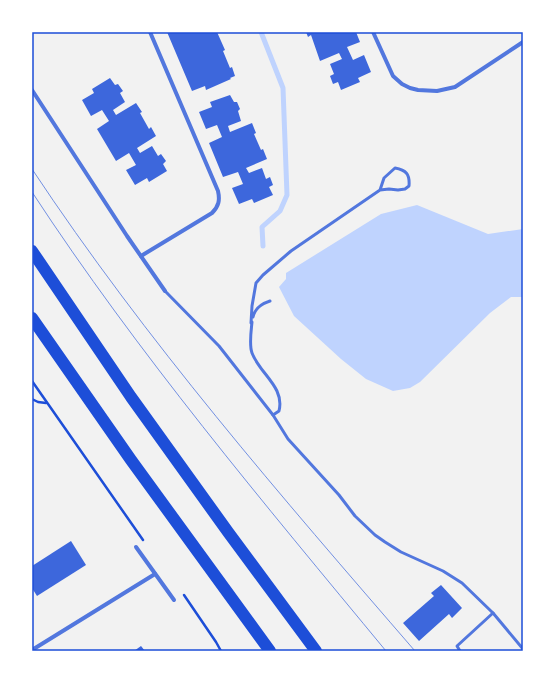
<svg xmlns="http://www.w3.org/2000/svg" width="555" height="683" font-family="'Roboto Condensed',sans-serif">
  <style>
    .water { fill: #bfd3fe }
    .lines { fill: none; stroke-linecap: round; stroke-linejoin: round }
    .stream { stroke: #bfd3fe; stroke-width: 5 }
    .building { fill: #3d67dc }
    .path { stroke: #1d4ed8; stroke-width: 2.5 }
    .service { stroke: #5277de; stroke-width: 3 }
    .minor { stroke: #5277de; stroke-width: 4 }
    .motorway { stroke: #1d4ed8; stroke-width: 12 }
    .tram { stroke: #7290e2; stroke-width: 1 }
    .neatline { fill: none; stroke: #1d4ed8; stroke-width: 1.5 }
  </style>
  <rect width="100%" height="100%" fill="#f2f2f2"/>
  <!-- water -->
  <path class="water" d="M417,205L488,234L523,229V297H511L490,313L420,382L410,388L393,391L366,379L341,359L294,316L279,287L286,279V273L381,214Z"/>
  <g class="lines">
    <!-- stream -->
    <path class="stream" d="M261,32L283,88L287,195L280,211L262,227L263,246"/>
  </g>
  <!-- building -->
  <g class="building">
    <path d="M167,32H217L225,50L223,51L230,68L232,67L235,76L230,78L231,79L206,90L205,86L192,91Z"/>
    <path d="M306,32H356L360,42L347,47L353,60L364,55L371,72L358,78L360,82L341,90L338,82L333,84L330,76L334,74L330,64L342,59L339,53L320,61L311,35L308,37Z"/>
    <path d="M110,78L115,85L118,84L123,91L120,93L125,102L113,110L116,115L136,103L142,112L140,113L149,129L151,127L156,136L137,148L140,153L152,146L158,156L161,154L166,161L163,164L167,171L149,182L147,178L135,185L126,170L136,165L129,153L116,161L97,129L109,121L102,110L91,116L82,100L94,93L92,89Z"/>
    <path d="M230,95L234,102H237L240,109L238,111L241,121L228,126L230,132L252,123L256,133L254,134L261,150L263,149L267,159L246,168L249,173L262,168L266,179L270,177L273,185L269,187L273,195L254,203L252,199L239,204L232,188L243,184L238,172L223,177L209,143L222,137L217,125L206,129L199,112L212,107L210,102Z"/>
    <path d="M71,541L86,565L37,596L32,588V566Z"/>
    <path d="M441,585L462,608L452,618L449,614L419,641L403,623L434,596L431,593Z"/>
    <path d="M141,646L145,651H134Z"/>
  </g>
  <g class="lines">
    <!-- path -->
    <g class="path">
      <path d="M32,381L143,540"/>
      <path d="M32,399L38,402L46,403"/>
      <path d="M184,595L216,642L221,651"/>
    </g>
    <!-- service -->
    <g class="service">
      <path d="M165,291L219,346L273,415L288,439L339,495L355,516L375,535L385,542L401,552L443,571L462,583L493,613L523,649"/>
      <path d="M253,317C255,308 261,304 270,301"/>
      <path d="M252,322C251,332 249,345 252,353C260,374 285,387 279,411L273,415"/>
      <path d="M251,323L252,306L256,283L263,275L291,251L380,190L389,189L398,190L405,189L409,186C410,174 406,170 395,168L384,178L380,190"/>
      <path d="M460,651L457,646L493,613"/>
    </g>
    <!-- minor -->
    <g class="minor">
      <path d="M373,32L393,76L402,84L410,88L418,90L437,91L455,87L523,42"/>
      <path d="M32,90L127,236L165,291"/>
      <path d="M141,256L212,213C219,206 220,200 218,191L150,32"/>
      <path d="M136,547L174,600"/>
      <path d="M32,650L155,574"/>
    </g>
    <!-- motorway -->
    <g class="motorway">
      <path d="M32,251L131,397L228,532L316,651"/>
      <path d="M32,318L131,460L270,651"/>
    </g>
    <!-- tram -->
    <g class="tram">
      <path d="M32,169C146,341 281,496 415,651"/>
      <path d="M32,192C138,354 263,502 386,651"/>
    </g>
  </g>
  <!-- border -->
  <rect width="555" height="683" fill="none" stroke="#ffffff" stroke-width="66"/>
  <rect x="33" y="33" width="489" height="617" class="neatline"/>
</svg>
